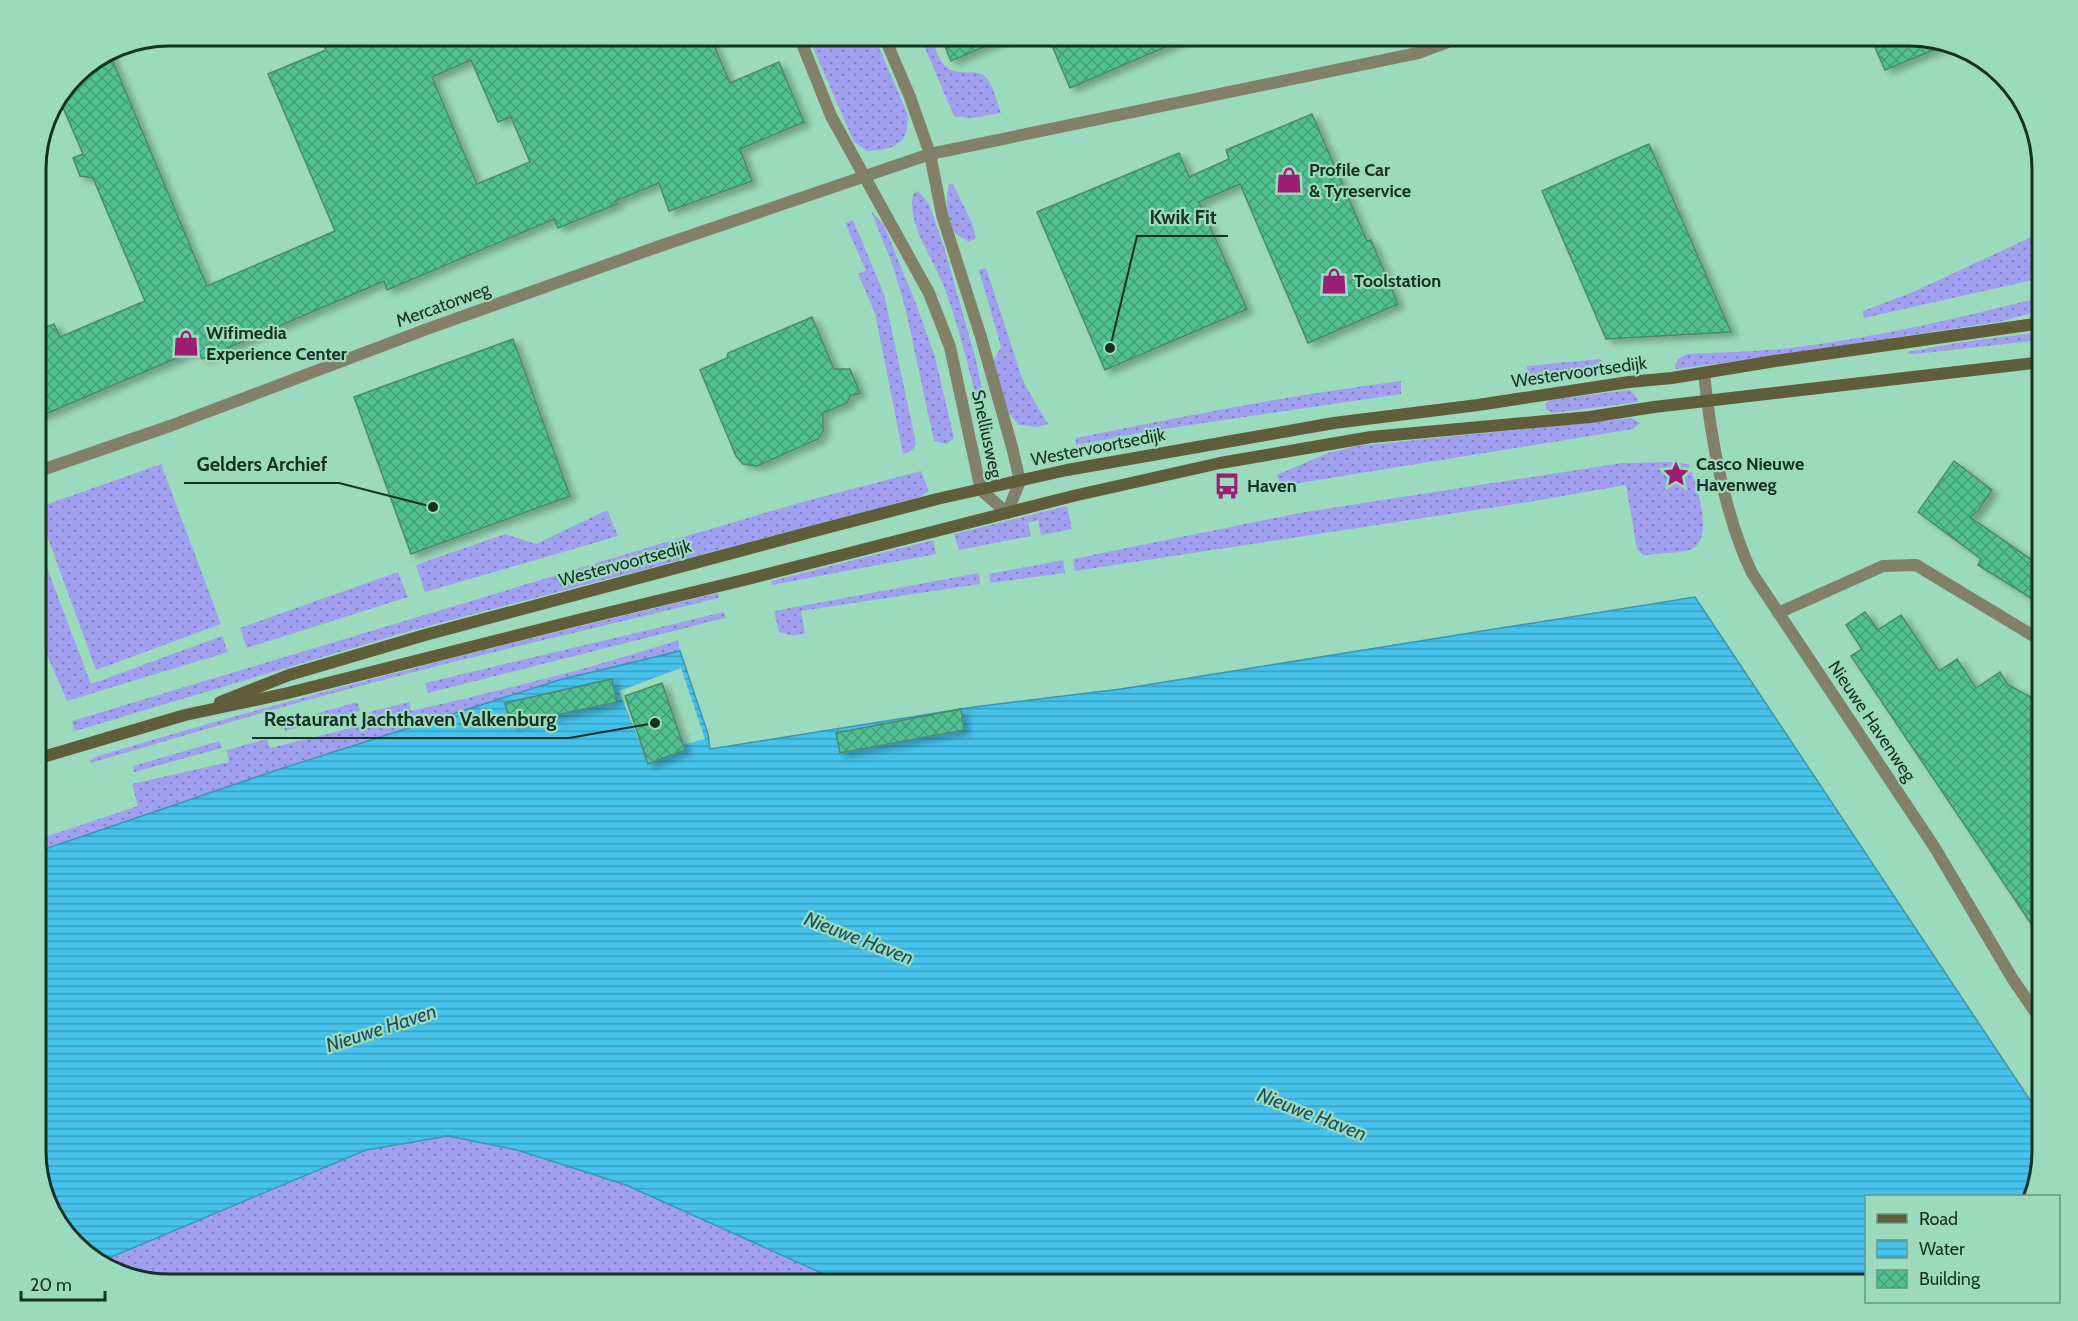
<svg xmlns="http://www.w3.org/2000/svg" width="2078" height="1321" font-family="Cabin,sans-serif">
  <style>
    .grass { fill: url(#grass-dots) }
    .water { fill: url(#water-rules); stroke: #3897b1; stroke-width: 1.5 }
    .pier { fill: #9cdabd }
    .building { fill: url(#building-cross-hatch); stroke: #4d896f; stroke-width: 1.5; fill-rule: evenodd; filter: url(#shadow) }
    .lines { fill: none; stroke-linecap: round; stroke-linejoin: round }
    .street { stroke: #828069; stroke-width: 12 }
    .secondary { stroke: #605d3b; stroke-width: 12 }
    .labels { text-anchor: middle; stroke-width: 4.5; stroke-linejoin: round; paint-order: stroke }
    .poi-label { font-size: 18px; font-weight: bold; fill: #173126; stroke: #9cdabd; text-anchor: start }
    .street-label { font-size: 18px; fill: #173126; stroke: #9cdabd }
    .water-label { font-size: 20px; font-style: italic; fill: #1d5061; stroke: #9cdabd }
    .rim { fill: none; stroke: #173126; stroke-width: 3 }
    .leader { fill: none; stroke: #173126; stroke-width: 2 }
    .callout-dot { fill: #173126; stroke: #9cdabd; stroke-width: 2 }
    .callout-label { font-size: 20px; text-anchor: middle; font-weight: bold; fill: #173126; stroke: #9cdabd; stroke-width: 4.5; stroke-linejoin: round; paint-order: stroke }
  </style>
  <defs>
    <pattern id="grass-dots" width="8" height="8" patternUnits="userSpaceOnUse" patternTransform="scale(1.5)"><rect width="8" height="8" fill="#a1a0f0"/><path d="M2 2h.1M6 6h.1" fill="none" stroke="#8283c2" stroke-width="1.8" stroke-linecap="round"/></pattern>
    <pattern id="water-rules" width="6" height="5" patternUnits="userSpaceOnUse" patternTransform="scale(1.5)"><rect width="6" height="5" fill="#46c3ec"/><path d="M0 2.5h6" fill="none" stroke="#399fbf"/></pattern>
    <pattern id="building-cross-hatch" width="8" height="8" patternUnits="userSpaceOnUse" patternTransform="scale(1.5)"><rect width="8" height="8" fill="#51c194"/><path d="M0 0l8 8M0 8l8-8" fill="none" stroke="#429d79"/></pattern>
    <filter id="shadow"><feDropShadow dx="6" dy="4" stdDeviation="3" flood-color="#0004"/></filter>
  </defs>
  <rect width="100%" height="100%" fill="#9cdabd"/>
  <!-- grass -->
  <g class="grass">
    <path d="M808,36H874L907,113C911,144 894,150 867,151L854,142Z"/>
    <path d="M920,36H931C934,44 937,55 942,62C955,80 975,66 986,77C993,85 997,102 1001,113L972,118L954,116Z"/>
    <path d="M949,184H953L972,223L976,238L969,242C964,238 956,236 953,230C946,218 946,197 949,184Z"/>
    <path d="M918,191L929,204L944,247L976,360L990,427L983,429C973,383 962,337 946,292C936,263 906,224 913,194Z"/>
    <path d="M871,211L884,225L918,309L935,357L954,438L947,444L934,441L906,311L894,269Z"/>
    <path d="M853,220L884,294L916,443C914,450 910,452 903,454L875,313L858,274L866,271L845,223Z"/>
    <path d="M2042,232V278L1864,318L1863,311L1913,292Z"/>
    <path d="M986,268L1021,375L1026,387L1048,424L1038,427L1019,425L1008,412L994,360L1001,347L979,270Z"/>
    <path d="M2038,298V311L2003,321L1775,356L1676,369L1675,365L1678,359L1687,354C1724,352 1761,352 1797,347C1879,337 1958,318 2038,298Z"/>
    <path d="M2040,332L2041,340L1915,354H1909L1907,352L1956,343Z"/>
    <path d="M1600,359L1614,373L1528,377L1527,366Z"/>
    <path d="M1401,381V394L1150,431L1076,445V438C1184,416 1291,395 1401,381Z"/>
    <path d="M1630,390L1637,398L1638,402L1553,413L1546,409V403L1549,400Z"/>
    <path d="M1632,418L1640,423L1633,429L1281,486L1277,475L1328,453L1357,446Z"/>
    <path d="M1672,462L1688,464C1696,481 1715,538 1692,549C1683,553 1660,553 1649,555H1643L1637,549L1626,485L1522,503L1075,571L1073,559L1299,513L1622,463Z"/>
    <path d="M161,464L221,624L96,670L37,508Z"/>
    <path d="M921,471L929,491L920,497L413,630L75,731L72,721L700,532L806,501Z"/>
    <path d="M1067,506L1072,529L1041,535L1038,520L1028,523L1031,536L959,550L954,534Z"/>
    <path d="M607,510L618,536L425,592L416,565L505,534L536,544Z"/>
    <path d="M36,539L91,684L222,636L228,652L67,701L36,629Z"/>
    <path d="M933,540L936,554L772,585L771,581Z"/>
    <path d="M1063,560L1065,573L991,583L989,574Z"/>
    <path d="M398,572L408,597L247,648L240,628Z"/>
    <path d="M979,573L980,584L801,611L805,633L794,636L779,632L774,611Z"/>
    <path d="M718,593L719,598C605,626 489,652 375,682C280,707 185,735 91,763L90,761L95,757C301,695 509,643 718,593Z"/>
    <path d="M724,612L725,618L428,693L425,683Z"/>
    <path d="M678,640L680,651L559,680L280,769L36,852V840L138,806L132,784L229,762L227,750L267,739L270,748L371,723L369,712L409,702L411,711C501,690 591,669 678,640Z"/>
    <path d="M357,702L360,711L285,731L283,723Z"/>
    <path d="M219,741L222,748L134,772L133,766Z"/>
    <path d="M448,1136L517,1150L626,1185L848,1285H169L97,1263L366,1150Z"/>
  </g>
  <!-- water -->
  <path class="water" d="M1695,597L2042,1118V1152L2029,1196H1866V1285H848L626,1185L517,1150L448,1136L366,1150L97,1263L54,1219L36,1160V852L280,769L559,680L680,651L708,734L710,749L974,707L1121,689Z"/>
  <!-- pier -->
  <path class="pier" d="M681,668L705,739L645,755L619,691Z"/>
  <!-- building -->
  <g class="building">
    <path d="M320,36H710L730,83L779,62L804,122L740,149L752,181L669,211L659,183L615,201L617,204L558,228L554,219L387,290L384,281L202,359L198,349L36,418V331L54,324L60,337L145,301L93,178L80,176L73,158L83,154L59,98L75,75L109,52L207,286L335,231L268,74L326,50ZM471,60L498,122L511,117L530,162L477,184L432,77Z"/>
    <path d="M941,36H1009L951,61Z"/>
    <path d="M1048,36H1191L1070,88Z"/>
    <path d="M1870,36H1909L1943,46L1885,70Z"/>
    <path d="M1312,114L1367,241L1371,240L1398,304L1308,343L1240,184L1199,202L1247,309L1105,370L1037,212L1179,153L1189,177L1229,159L1226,150Z"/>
    <path d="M1649,144L1731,332L1606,339L1542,191Z"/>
    <path d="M812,317L834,369H850L860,393L850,396L847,403L823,413V431L818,439L757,466L743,464L736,456L700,370L727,358L728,353Z"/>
    <path d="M513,339L570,496L411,554L354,397Z"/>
    <path d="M1954,461L1992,490L1978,511L1970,517L2042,567V605L1978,565L1981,559L1918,512Z"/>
    <path d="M1865,612L1878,630L1901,615L1939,671L1957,659L1976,688L2000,672L2008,685L2042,703V940L1851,656L1862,649L1846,625Z"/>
    <path d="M612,679L617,702L510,725L505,703Z"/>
    <path d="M662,683L685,750L648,764L625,696Z"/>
    <path d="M961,709L964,730L840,753L836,733Z"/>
  </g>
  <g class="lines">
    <!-- street -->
    <g class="street">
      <path d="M799,36L831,116L929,293L950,347L981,490L1007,513L1020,481L1012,447L981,337L942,215L930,154L910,97L884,36"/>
      <path d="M1704,373C1710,435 1725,517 1752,573L1935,848L2012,978L2042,1022"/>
      <path d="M36,472L170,426L427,329L660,246L930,154L1418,53L1464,36"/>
      <path d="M1778,613L1883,566L1916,565L2042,641"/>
    </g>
    <!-- secondary -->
    <g class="secondary">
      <path d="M220,702L289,675L425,635L807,533L937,499L1067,470L1334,423L1478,405L1629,382L1672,378L1775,361L2042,323"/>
      <path d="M36,759L185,715L288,693L582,619L748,579L1073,496L1220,463L1371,437L1590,417L1654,407L2042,362"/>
    </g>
  </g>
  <!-- icons -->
  <defs>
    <g id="shop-bare" transform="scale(2.07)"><path d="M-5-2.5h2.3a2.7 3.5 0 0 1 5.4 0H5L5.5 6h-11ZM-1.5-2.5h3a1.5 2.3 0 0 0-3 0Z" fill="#9b1d74" stroke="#9cdabd" stroke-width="2.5" paint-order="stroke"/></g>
    <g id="sight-bare" transform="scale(2.07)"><path d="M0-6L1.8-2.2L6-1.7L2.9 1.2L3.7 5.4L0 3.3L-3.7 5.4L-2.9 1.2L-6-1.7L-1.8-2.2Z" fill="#9b1d74" stroke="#9cdabd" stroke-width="2.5" paint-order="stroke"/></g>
    <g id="bus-bare" transform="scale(2.07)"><path d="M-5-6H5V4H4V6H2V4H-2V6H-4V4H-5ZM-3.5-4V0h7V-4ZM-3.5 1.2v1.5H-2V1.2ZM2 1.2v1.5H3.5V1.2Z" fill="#9b1d74" stroke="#9cdabd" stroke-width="2.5" paint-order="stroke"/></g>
  </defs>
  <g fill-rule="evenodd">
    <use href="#shop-bare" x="1289" y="180"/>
    <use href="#shop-bare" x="1334" y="281"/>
    <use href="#shop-bare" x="186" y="343"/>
    <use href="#sight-bare" x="1676" y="474"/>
    <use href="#bus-bare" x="1227" y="486"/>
  </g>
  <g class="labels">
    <!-- poi labels -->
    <g class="poi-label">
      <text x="1309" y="176">Profile Car<tspan x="1309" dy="21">&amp; Tyreservice</tspan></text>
      <text x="1354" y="287">Toolstation</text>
      <text x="206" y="339">Wifimedia<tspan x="206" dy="21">Experience Center</tspan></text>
      <text x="1696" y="470">Casco Nieuwe<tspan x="1696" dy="21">Havenweg</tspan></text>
      <text x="1247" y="492">Haven</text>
    </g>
    <!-- street labels -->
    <g class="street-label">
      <text transform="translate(443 305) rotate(-20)" y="6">Mercatorweg</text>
      <text transform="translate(1579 372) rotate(-8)" y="6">Westervoortsedijk</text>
      <text transform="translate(987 434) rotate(78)" y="6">Snelliusweg</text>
      <text transform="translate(1098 447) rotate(-11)" y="6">Westervoortsedijk</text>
      <text transform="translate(625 563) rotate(-15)" y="6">Westervoortsedijk</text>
      <text transform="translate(1872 721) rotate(56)" y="6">Nieuwe Havenweg</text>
    </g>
    <!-- water labels -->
    <g class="water-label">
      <text transform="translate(859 938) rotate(21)" y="7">Nieuwe Haven</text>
      <text transform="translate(381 1028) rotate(-18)" y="7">Nieuwe Haven</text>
      <text transform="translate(1312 1114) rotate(21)" y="7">Nieuwe Haven</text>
    </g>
  </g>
  <!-- crop -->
  <path d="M0 0H2078V1321H0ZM169 46H1909A123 123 0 0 1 2032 169V1151A123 123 0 0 1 1909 1274H169A123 123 0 0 1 46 1151V169A123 123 0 0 1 169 46Z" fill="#9cdabd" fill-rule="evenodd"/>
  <path class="rim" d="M169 46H1909A123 123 0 0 1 2032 169V1151A123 123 0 0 1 1909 1274H169A123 123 0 0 1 46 1151V169A123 123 0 0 1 169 46Z"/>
  <!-- callouts -->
  <path class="leader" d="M1110 348L1137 236H1228M433 507L339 483H184M655 723L569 738H252"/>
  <g class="callout-dot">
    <circle cx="1110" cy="348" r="6"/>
    <circle cx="433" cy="507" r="6"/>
    <circle cx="655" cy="723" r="6"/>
  </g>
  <g class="callout-label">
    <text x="1183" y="224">Kwik Fit</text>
    <text x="262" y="471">Gelders Archief</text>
    <text x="410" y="726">Restaurant Jachthaven Valkenburg</text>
  </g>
  <!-- legend -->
  <rect x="1865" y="1195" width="195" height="108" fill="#9cdabd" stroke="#679681" stroke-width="1.5"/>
  <rect x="1877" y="1214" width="30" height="9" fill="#605d3b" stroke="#679681" stroke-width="1.5"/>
  <text x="1919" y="1225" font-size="18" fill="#173126">Road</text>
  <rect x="1877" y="1240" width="30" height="18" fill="url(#water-rules)" stroke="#679681" stroke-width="1.5"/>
  <text x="1919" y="1255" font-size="18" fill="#173126">Water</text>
  <rect x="1877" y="1270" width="30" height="18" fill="url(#building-cross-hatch)" stroke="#679681" stroke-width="1.5"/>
  <text x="1919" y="1285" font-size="18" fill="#173126">Building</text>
  <!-- scale -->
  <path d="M21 1291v9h84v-9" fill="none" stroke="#173126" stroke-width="3"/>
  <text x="30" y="1291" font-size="18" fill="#173126" stroke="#9cdabd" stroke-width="4.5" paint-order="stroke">20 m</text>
</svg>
